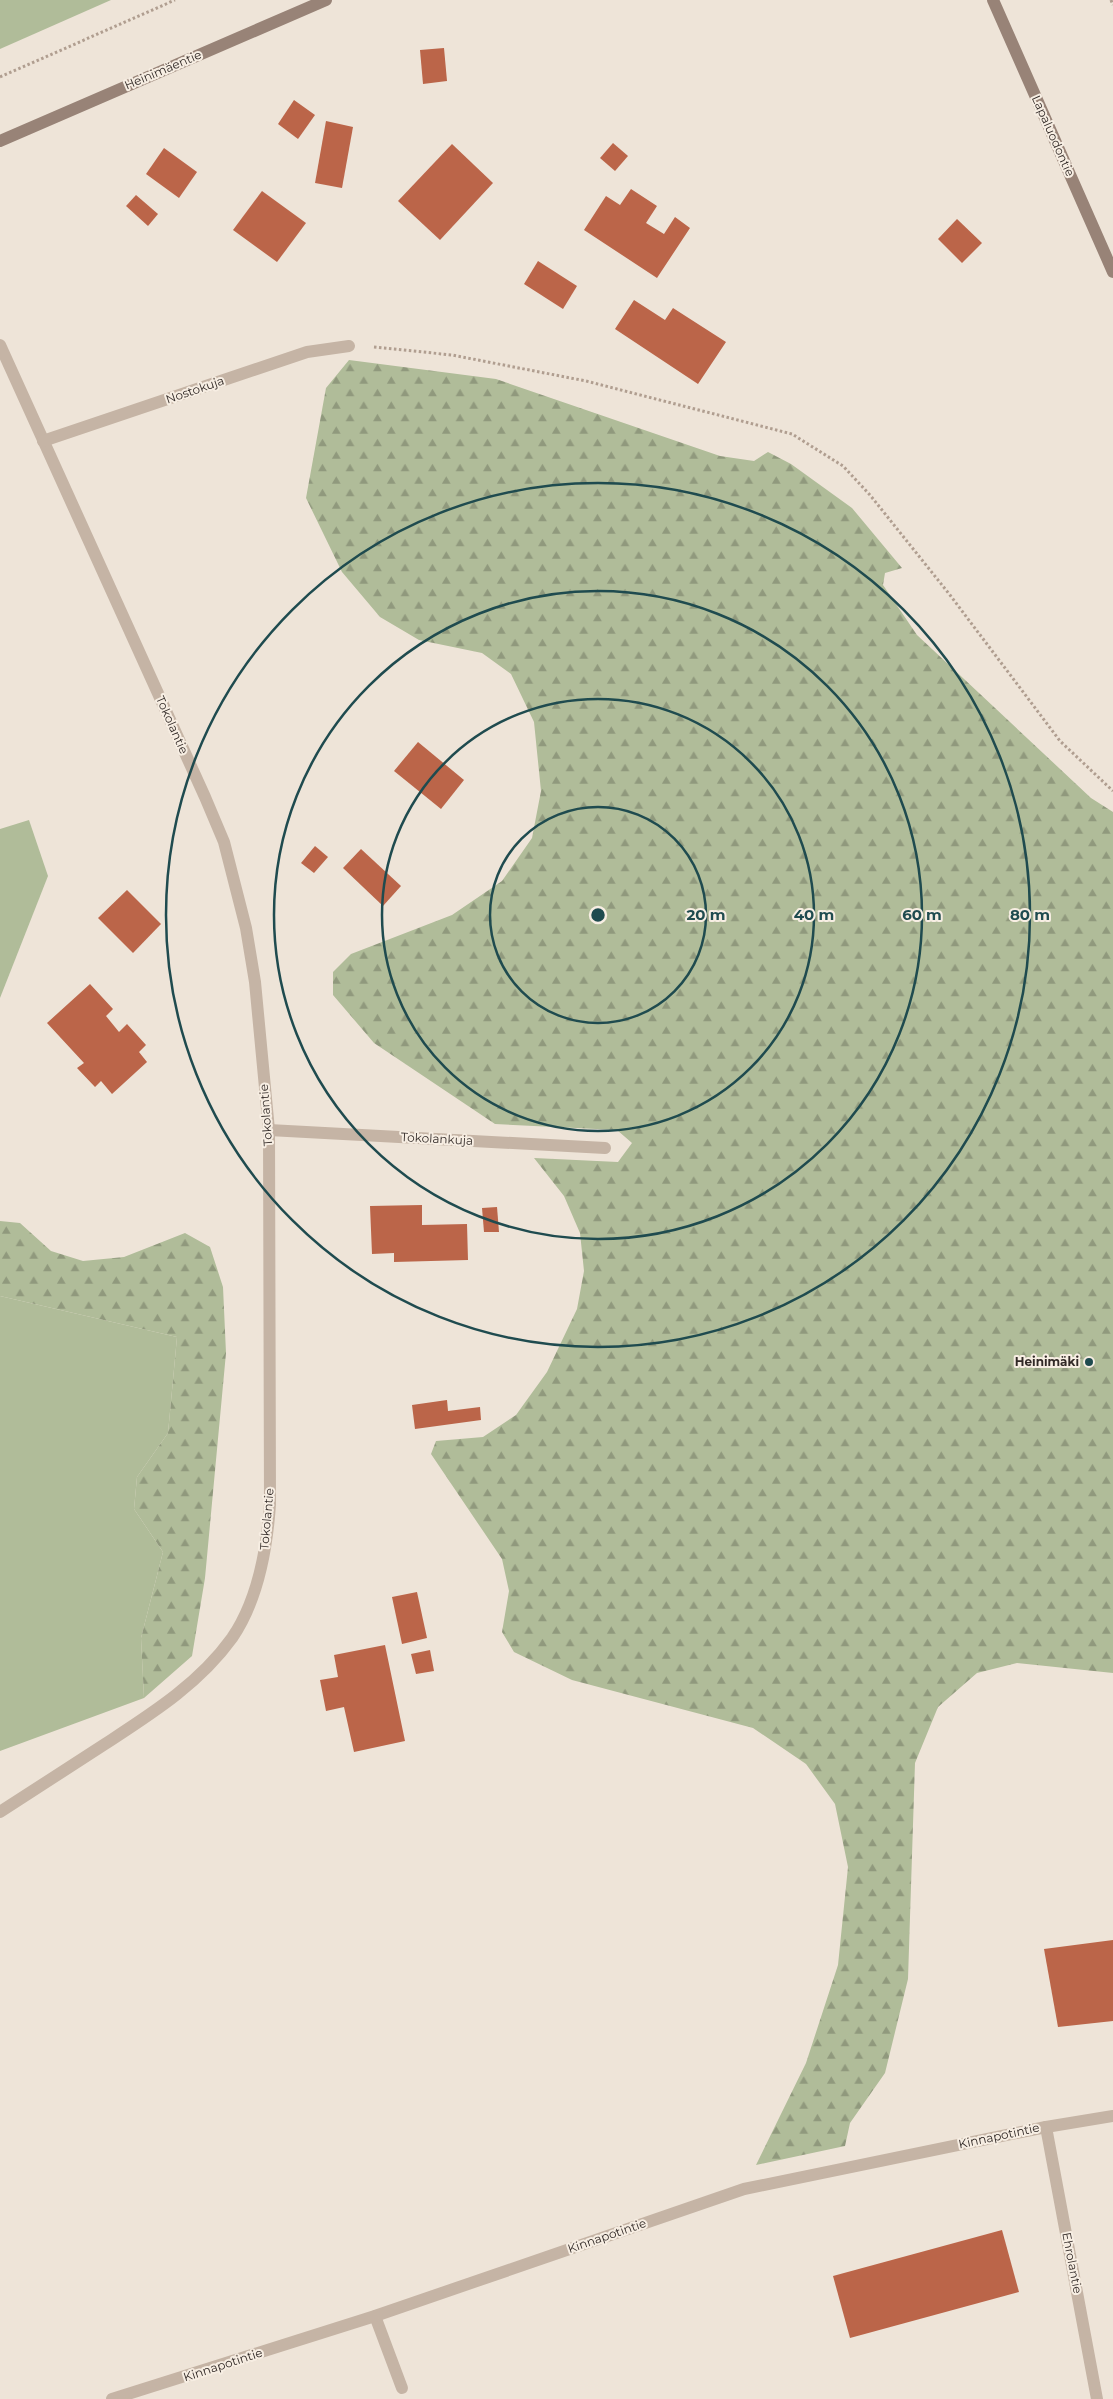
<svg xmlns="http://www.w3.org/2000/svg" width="1113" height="2399" font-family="Montserrat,sans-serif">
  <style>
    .green { fill: #b0bc99 }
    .forest { fill: url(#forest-firs) }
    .building { fill: #bb6549 }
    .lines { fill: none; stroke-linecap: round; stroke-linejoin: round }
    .path { stroke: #b09e90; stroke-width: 3; stroke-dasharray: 2.5 2.5; stroke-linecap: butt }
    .lane { stroke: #c5b4a5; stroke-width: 12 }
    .street { stroke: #c5b4a5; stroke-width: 12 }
    .secondary { stroke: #988377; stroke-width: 12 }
    .ring { fill: none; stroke: #1f4b4f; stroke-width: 2.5 }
    .poi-dot { fill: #1f4b4f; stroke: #f7eee3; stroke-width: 2 }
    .labels { text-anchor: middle; stroke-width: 4; stroke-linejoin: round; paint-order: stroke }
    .street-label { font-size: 12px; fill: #312926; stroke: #f7eee3 }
    .poi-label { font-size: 12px; font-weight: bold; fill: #312926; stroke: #f7eee3; text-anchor: end }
    .centre { fill: #1f4b4f; stroke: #f7eee3; stroke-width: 2.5 }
    .ring-label { font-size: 15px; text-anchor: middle; font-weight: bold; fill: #1f4b4f; stroke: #f7eee3; stroke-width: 4; stroke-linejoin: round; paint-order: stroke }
  </style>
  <defs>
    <pattern id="forest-firs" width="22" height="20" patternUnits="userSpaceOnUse" patternTransform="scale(1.25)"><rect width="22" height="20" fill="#b0bc99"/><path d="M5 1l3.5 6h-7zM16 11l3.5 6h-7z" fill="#90997d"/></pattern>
  </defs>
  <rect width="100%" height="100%" fill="#eee4d8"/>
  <!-- green -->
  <g class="green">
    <path d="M0,0H111L0,49Z"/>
    <path d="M29,820L48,876L0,998V829Z"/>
    <path d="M0,1296L177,1337L168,1433L137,1477L134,1509L163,1552L141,1638L144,1698L0,1751Z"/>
  </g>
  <!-- forest -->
  <g class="forest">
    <path d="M349,360L496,379L720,456L754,461L768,452L791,464L852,508L902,568L885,573L883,585L917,635L1091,798L1113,812V1673L1017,1663L977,1673L938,1707L915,1763L908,1979L885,2073L850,2123L845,2146L756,2165L806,2063L838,1965L848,1867L835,1804L806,1764L753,1728L572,1680L514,1652L502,1632L509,1591L502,1559L431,1454L436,1441L483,1437L516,1415L547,1372L577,1309L584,1271L580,1233L564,1196L534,1158L618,1162L632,1143L617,1130L495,1124L374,1043L333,995V972L351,954L452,915L502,881L532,838L541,791L534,722L511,674L482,653L419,640L380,617L342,572L306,498L326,388Z"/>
    <path d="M0,1221L20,1223L51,1251L83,1261L124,1257L185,1233L210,1247L223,1287L226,1353L205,1578L192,1656L144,1698L141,1638L163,1552L134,1509L137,1477L168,1433L177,1337L0,1296Z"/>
  </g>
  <!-- building -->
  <g class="building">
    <path d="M444,48L447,81L423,84L420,50Z"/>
    <path d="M294,100L315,115L298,139L278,124Z"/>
    <path d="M326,121L353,127L342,188L315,183Z"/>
    <path d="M613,143L628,156L615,171L600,158Z"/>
    <path d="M452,144L493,183L440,240L398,201Z"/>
    <path d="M164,148L197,172L179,198L146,174Z"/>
    <path d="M631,189L657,206L646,223L664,234L675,217L690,228L657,278L584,230L606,196L620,205Z"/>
    <path d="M262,191L306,223L277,262L233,230Z"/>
    <path d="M136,195L158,214L148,226L126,206Z"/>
    <path d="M957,219L982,243L962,263L938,239Z"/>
    <path d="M538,261L577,286L563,309L524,284Z"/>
    <path d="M634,300L665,320L673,308L726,342L698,384L615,329Z"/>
    <path d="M418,742L464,780L441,809L394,771Z"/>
    <path d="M315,846L328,857L314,873L301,863Z"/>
    <path d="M361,849L401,886L383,906L343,868Z"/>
    <path d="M127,890L161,924L133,953L98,918Z"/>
    <path d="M90,984L113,1009L106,1016L119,1032L127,1024L146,1045L139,1052L147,1062L112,1094L101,1081L95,1087L77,1068L84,1063L47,1023Z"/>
    <path d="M422,1205V1225L467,1224L468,1260L394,1262V1253L372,1254L370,1206Z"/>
    <path d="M497,1207L499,1232H484L482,1208Z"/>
    <path d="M447,1400L448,1411L480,1407L481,1420L415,1429L412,1405Z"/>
    <path d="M417,1592L427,1638L402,1644L392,1597Z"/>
    <path d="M385,1645L405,1741L354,1752L344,1707L326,1711L320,1680L338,1677L334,1655Z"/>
    <path d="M430,1650L434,1671L416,1674L411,1654Z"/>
    <path d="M1113,1940V2021L1058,2027L1044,1949Z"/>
    <path d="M1002,2230L1019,2292L850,2338L833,2276Z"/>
  </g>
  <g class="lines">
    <!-- path -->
    <g class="path">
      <path d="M1111,0L1113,5"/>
      <path d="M0,77L175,0"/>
      <path d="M374,347L452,355L586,381L792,434L843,466L870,495L950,595L1060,741L1113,791"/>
    </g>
    <!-- lane -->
    <path class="lane" d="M375,2316L402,2388"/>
    <!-- street -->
    <g class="street">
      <path d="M0,345L205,797L224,842L246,928L255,982L269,1130L270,1504C267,1549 258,1600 232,1638C199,1684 151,1714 105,1744C70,1767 35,1789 0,1812"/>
      <path d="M43,441L307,352L349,346"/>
      <path d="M269,1130L605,1148"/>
      <path d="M1046,2127L1097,2399"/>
      <path d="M112,2399L375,2316L744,2189L1046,2127L1113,2116"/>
    </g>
    <!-- secondary -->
    <g class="secondary">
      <path d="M993,0L1113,272"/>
      <path d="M0,141L326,0"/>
    </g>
  </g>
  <!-- distance rings -->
  <g class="ring">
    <circle cx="598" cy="915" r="108"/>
    <circle cx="598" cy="915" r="216"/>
    <circle cx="598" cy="915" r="324"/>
    <circle cx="598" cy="915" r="432"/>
  </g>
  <!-- markers -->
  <circle class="poi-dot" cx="1089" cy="1362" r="5"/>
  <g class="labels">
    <!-- street labels -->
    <g class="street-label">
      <text transform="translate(163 70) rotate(-23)" y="4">Heinimäentie</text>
      <text transform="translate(1053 136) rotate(66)" y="4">Lapaluodontie</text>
      <text transform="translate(195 390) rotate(-19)" y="4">Nostokuja</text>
      <text transform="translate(172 725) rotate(66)" y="4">Tokolantie</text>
      <text transform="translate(266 1115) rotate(-94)" y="4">Tokolantie</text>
      <text transform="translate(437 1139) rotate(3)" y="4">Tokolankuja</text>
      <text transform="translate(267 1519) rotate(-85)" y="4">Tokolantie</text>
      <text transform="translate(999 2136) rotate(-12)" y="4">Kinnapotintie</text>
      <text transform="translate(607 2236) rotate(-19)" y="4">Kinnapotintie</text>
      <text transform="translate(1072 2263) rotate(79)" y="4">Ehrolantie</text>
      <text transform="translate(223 2365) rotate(-18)" y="4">Kinnapotintie</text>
    </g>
    <!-- poi labels -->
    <g class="poi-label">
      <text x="1079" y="1366">Heinimäki</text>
    </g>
  </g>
  <circle cx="598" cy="915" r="8" class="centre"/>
  <g class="ring-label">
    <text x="706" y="920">20 m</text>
    <text x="814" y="920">40 m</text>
    <text x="922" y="920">60 m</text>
    <text x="1030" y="920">80 m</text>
  </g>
</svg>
